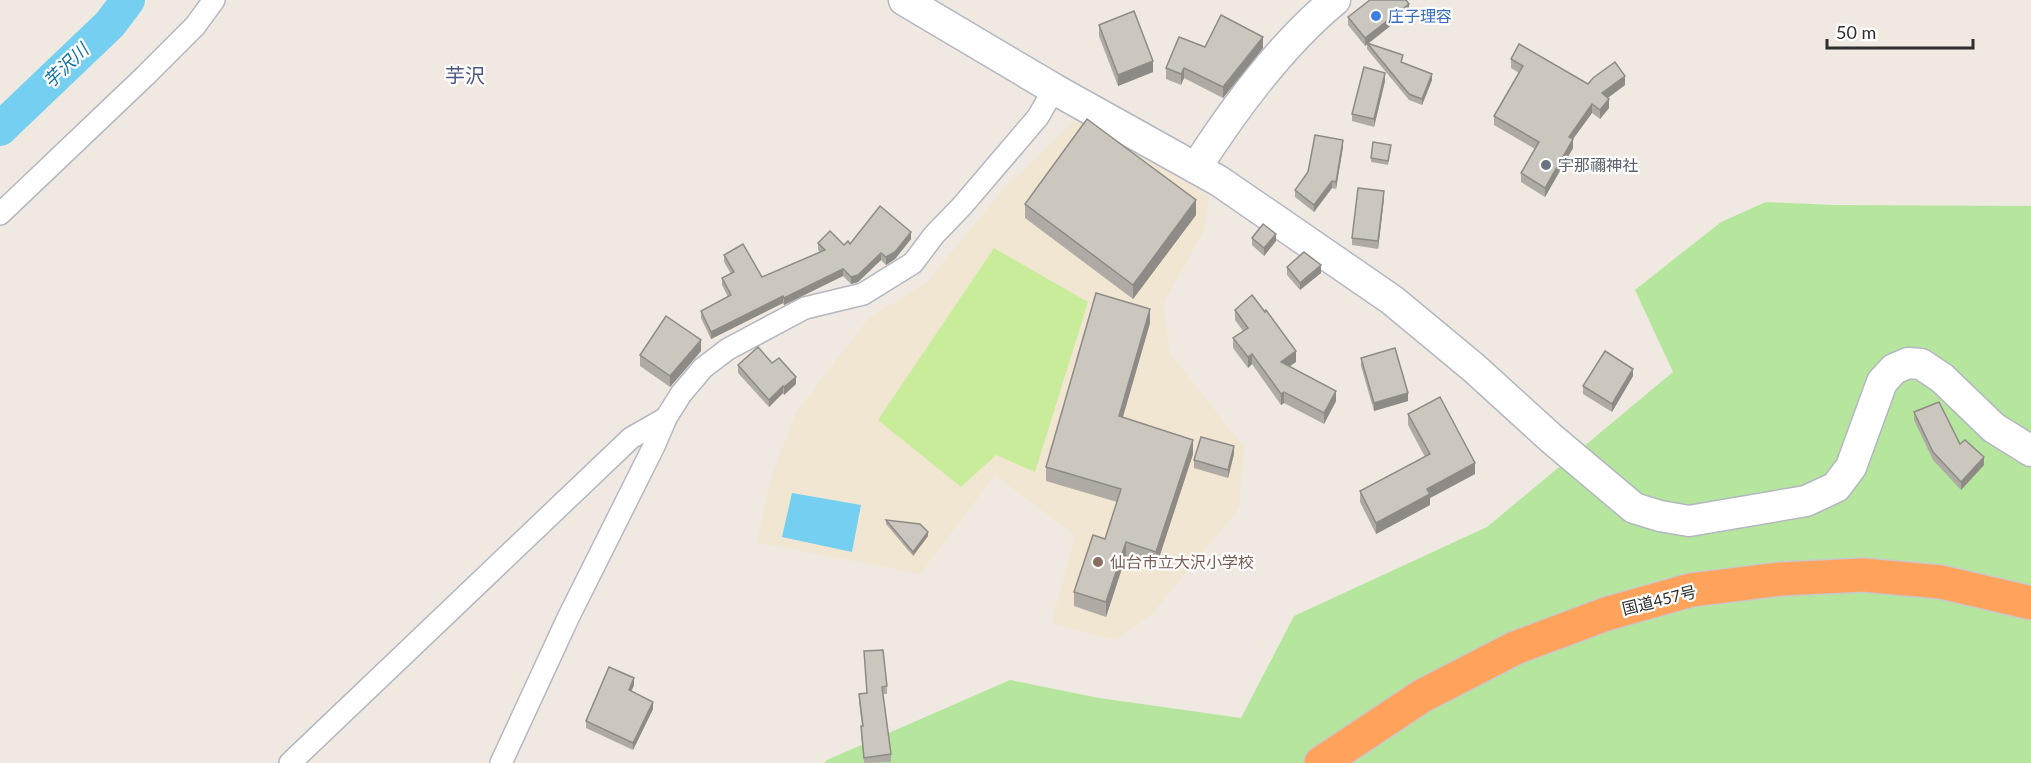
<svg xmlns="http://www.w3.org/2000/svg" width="2031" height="763" font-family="Lato,'Noto Sans JP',sans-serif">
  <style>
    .education { fill: #f0e6d1 }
    .green { fill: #b6e59e }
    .pitch { fill: #c9ec9a }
    .water { fill: #75cff0 }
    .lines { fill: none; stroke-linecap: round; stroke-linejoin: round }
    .river { stroke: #75cff0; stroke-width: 34 }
    .street-casing { stroke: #b4b7c1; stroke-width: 24 }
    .secondary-casing { stroke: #b4b7c1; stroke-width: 33 }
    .highway-casing { stroke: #c9c9c9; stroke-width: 36 }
    .street { stroke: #fff; stroke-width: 21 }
    .secondary { stroke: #fff; stroke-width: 30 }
    .highway { stroke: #ffa35c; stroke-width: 33 }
    .wall { fill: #afaba4 }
    .shaded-wall { fill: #8e8b86 }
    .building { fill: #cbc7bf; stroke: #8e8b86; stroke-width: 1.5 }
    .shop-dot { fill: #3f7fe0; stroke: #fff; stroke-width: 2 }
    .worship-dot { fill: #6b7280; stroke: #fff; stroke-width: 2 }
    .education-dot { fill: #8d6e63; stroke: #fff; stroke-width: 2 }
    .labels { text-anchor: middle; stroke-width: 4.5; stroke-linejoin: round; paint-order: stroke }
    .shop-label { font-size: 16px; fill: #366cbe; stroke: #fff; text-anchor: start }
    .worship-label { font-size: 16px; fill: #5b616d; stroke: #fff; text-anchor: start }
    .education-label { font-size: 16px; fill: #785e54; stroke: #fff; text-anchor: start }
    .street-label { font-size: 16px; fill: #2e2e2e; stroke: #fff }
    .water-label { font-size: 18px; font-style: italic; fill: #0d6fa3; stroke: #fff }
    .quarter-label { font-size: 20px; fill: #4d5680; stroke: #fff }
  </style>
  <rect width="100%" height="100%" fill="#efe9e1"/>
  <!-- education -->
  <path class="education" d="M1078,117L1209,197L1204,230L1163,304L1170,354L1244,447L1239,508L1152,614L1116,640L1052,623L1075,535L995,475L920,574L757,542L772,475L797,411L868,319L927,282L1005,188Z"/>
  <!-- green -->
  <path class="green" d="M1766,202L1833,205L2031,206V763H824L827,760L1010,680L1099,698L1241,718L1294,616L1487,527L1673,372L1635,290L1721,222Z"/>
  <!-- pitch -->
  <path class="pitch" d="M994,248L1088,302L1035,472L996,455L961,487L878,420Z"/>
  <!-- water -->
  <path class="water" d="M792,493L861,505L852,552L782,537Z"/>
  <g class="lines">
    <!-- river -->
    <path class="river" d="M0,129L110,24L128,0"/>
    <!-- street casing -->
    <g class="street-casing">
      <g id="street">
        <path d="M0,214L145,76L195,26L214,0"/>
        <path d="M290,763L631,438L666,418"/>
        <path d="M501,763L568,618L654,446L666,418L681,394L703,368L728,349L805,308L863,294L913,263L934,235L962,206L1038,117L1054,89"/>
      </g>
    </g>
    <!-- secondary casing -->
    <g class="secondary-casing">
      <g id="secondary">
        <path d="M904,0L1054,89L1219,181L1392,300L1474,368L1552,439L1634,508L1660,516L1689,521L1806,501L1836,487L1851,467L1882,382L1894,369L1908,363L1921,364L1942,378L1994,428L2031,451"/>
        <path d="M1196,168C1233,110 1282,44 1335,0"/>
      </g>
    </g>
    <!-- highway casing -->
    <g class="highway-casing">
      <path id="highway" d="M1321,763L1422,696L1515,648L1606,614L1691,590L1781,579L1863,575L1941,582L2031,603"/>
    </g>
    <!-- street -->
    <use href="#street" class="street"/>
    <!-- secondary -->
    <use href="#secondary" class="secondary"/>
    <!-- highway -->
    <use href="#highway" class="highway"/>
  </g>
  <!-- wall -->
  <g class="wall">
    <path d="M1409,11L1369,43L1432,80L1422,105L1409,100L1367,49V44L1365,46L1348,25V17Z"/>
    <path d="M1099,25L1153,72L1118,86L1099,36Z"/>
    <path d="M1205,47L1263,48L1223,98L1184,78L1181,85L1166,79V68Z"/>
    <path d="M1511,59L1588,84L1625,85L1608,98L1609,108L1600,119L1592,113L1573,139V148L1545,197L1521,182V173L1535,149L1494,125V116L1519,73L1511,68Z"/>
    <path d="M1385,81L1374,127L1352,121V114Z"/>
    <path d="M1343,147L1336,189L1332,188L1314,212L1295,197V190Z"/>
    <path d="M1391,149L1388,165L1371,162V158Z"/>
    <path d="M1384,199L1378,249L1352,245V238Z"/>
    <path d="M1025,204L1196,215L1133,299L1025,218Z"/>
    <path d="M1252,238L1276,241L1264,256L1252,245Z"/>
    <path d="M911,239L895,259L886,265L881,260L858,282L851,284L843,276L784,305L783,303L711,339L701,318V311L728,297L722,285V278L731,274L724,262V255L762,277L820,252L818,250V243L844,245L850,244Z"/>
    <path d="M1287,267L1321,273L1300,290L1287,275Z"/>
    <path d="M1235,310L1296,362L1290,366L1336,401L1324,424L1284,403L1281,405L1252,364L1248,368L1233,348V338L1243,331L1235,320Z"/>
    <path d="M1150,323L1123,417L1193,454L1156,567L1126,556L1106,617L1074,606V592L1105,539L1117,502L1046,481V467Z"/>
    <path d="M701,351L670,387L640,366V355Z"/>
    <path d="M1361,358L1408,401L1374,411L1361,366Z"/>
    <path d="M772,363L796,384L784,395L783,393L769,407L738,373V365Z"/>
    <path d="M1633,376L1612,412L1583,394V386Z"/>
    <path d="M1914,412L1960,444L1984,465L1961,490L1933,460L1914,420Z"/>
    <path d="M1408,414L1475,474L1430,498V505L1376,534L1360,502V491L1425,457L1408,425Z"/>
    <path d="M1234,454L1228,478L1194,468V460Z"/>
    <path d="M886,520L928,536L913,556L886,524Z"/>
    <path d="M864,651L887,686V694H883L891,754V762L864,763L861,734V726H862L859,702V694L867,693Z"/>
    <path d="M634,685L631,692L653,709L633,750L586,728V721Z"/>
  </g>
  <!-- shaded-wall -->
  <g class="shaded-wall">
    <path d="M1409,4V11L1365,46V38Z"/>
    <path d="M1263,37V48L1223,98V87Z"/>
    <path d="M1153,61V72L1118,86V75Z"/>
    <path d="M1184,68V78L1181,85V74Z"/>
    <path d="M1385,73V81L1374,127V119Z"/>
    <path d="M1432,74V80L1422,105V99Z"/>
    <path d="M1625,76V85L1602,102V93Z"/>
    <path d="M1609,99V108L1600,119V110Z"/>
    <path d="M1592,104V113L1573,139V148L1545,197V188L1569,137Z"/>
    <path d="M1343,140V147L1336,189V182Z"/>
    <path d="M1332,181V188L1314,212V205Z"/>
    <path d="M1384,191V199L1378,249V241Z"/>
    <path d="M1196,200V215L1133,299V285Z"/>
    <path d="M911,232V239L895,259L886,265V257Z"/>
    <path d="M1276,234V241L1264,256V248Z"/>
    <path d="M881,253V260L858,282L851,284V277Z"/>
    <path d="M1321,265V273L1300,290V283Z"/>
    <path d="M843,269V276L784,305V298Z"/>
    <path d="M783,296V303L711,339V332Z"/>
    <path d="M1150,309V323L1119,430V416Z"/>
    <path d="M701,340V351L670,387V376Z"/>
    <path d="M1296,351V362L1281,372V362Z"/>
    <path d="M1252,354V364L1248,368V357Z"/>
    <path d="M1633,369V376L1612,412V404Z"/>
    <path d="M796,377V384L784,395V387Z"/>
    <path d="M783,386V393L769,407V400Z"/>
    <path d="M1336,391V401L1324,424V413Z"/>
    <path d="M1284,392V403L1281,405V394Z"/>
    <path d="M1408,393V401L1374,411V403Z"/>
    <path d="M1193,440V454L1156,567V552Z"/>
    <path d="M1234,446V454L1228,478V470Z"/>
    <path d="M1984,457V465L1961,490V482Z"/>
    <path d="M1475,463V474L1430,498V505L1376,534V523L1427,489Z"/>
    <path d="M928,532V536L913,556V552Z"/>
    <path d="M1126,542V556L1106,617V602Z"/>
    <path d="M634,678V685L629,697V690Z"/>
    <path d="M653,702V709L633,750V743Z"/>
  </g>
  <!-- building -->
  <g class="building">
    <path d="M1370,0H1406L1409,4L1365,38L1348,17Z"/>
    <path d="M1134,11L1153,61L1118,75L1099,25Z"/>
    <path d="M1221,15L1263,37L1223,87L1184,68L1181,74L1166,68L1179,37L1205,47Z"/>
    <path d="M1367,43L1403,55L1401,62L1432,74L1422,99L1409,94Z"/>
    <path d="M1519,44L1588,84L1593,78L1615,62L1625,76L1602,93L1609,99L1600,110L1592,104L1569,137L1573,139L1545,188L1521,173L1539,142L1494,116L1523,66L1511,59Z"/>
    <path d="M1364,67L1385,73L1374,119L1352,114Z"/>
    <path d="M1087,119L1196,200L1133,285L1025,204Z"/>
    <path d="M1315,135L1343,140L1336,182L1332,181L1314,205L1295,190L1308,172Z"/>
    <path d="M1373,142L1391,145L1388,161L1371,158Z"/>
    <path d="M1358,188L1384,191L1378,241L1352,238Z"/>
    <path d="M880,206L911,232L895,252L886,257L881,253L858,275L851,277L843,269L784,298L783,296L711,332L701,311L731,295L722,278L734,272L724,255L743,244L762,277L825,250L818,243L830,231L844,245L848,241L850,244Z"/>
    <path d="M1263,224L1276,234L1264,248L1252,238Z"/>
    <path d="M1304,252L1321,265L1300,283L1287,267Z"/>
    <path d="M1096,293L1150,309L1119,416L1193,440L1156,552L1126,542L1106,602L1074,592L1093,535L1105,539L1121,489L1046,467Z"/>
    <path d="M1252,295L1265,312L1266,310L1296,351L1281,362L1336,391L1324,413L1284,392L1281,394L1252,354L1248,357L1233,338L1248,328L1235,310Z"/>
    <path d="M666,316L701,340L670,376L640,355Z"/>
    <path d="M758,347L772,363L779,358L796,377L784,387L783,386L769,400L738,365Z"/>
    <path d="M1395,348L1408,393L1374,403L1361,358Z"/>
    <path d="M1605,351L1633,369L1612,404L1583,386Z"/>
    <path d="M1440,397L1475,463L1427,489L1430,494L1376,523L1360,491L1430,454L1408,414Z"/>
    <path d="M1939,402L1960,444L1965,440L1984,457L1961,482L1933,452L1914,412Z"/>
    <path d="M1201,437L1234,446L1228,470L1194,460Z"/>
    <path d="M886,520L920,524L928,532L913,552Z"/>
    <path d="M883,650L887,686L882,687L891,754L864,758L861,726H863L859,694L867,693L864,651Z"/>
    <path d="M609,667L634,678L629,690L653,702L633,743L586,721Z"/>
  </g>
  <!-- markers -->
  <circle class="shop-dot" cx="1376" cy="16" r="6"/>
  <circle class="worship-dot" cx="1546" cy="165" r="6"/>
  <circle class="education-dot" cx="1098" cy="562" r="6"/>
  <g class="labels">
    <!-- shop labels -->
    <g class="shop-label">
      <text x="1388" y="22">庄子理容</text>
    </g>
    <!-- worship labels -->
    <g class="worship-label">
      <text x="1558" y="171">宇那禰神社</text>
    </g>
    <!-- education labels -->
    <g class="education-label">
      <text x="1110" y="568">仙台市立大沢小学校</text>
    </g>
    <!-- street labels -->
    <g class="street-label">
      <text transform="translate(1659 600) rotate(-14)" y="6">国道457号</text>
    </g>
    <!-- water labels -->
    <g class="water-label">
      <text transform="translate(66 66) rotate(-44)" y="6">芋沢川</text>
    </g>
    <!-- quarter labels -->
    <g class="quarter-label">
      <text x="465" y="83">芋沢</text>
    </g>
  </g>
  <!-- scale -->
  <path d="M1827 39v9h146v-9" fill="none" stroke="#2e2e2e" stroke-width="3"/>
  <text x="1836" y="39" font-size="18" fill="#2e2e2e" stroke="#ffffff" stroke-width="4.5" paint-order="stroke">50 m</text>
</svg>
